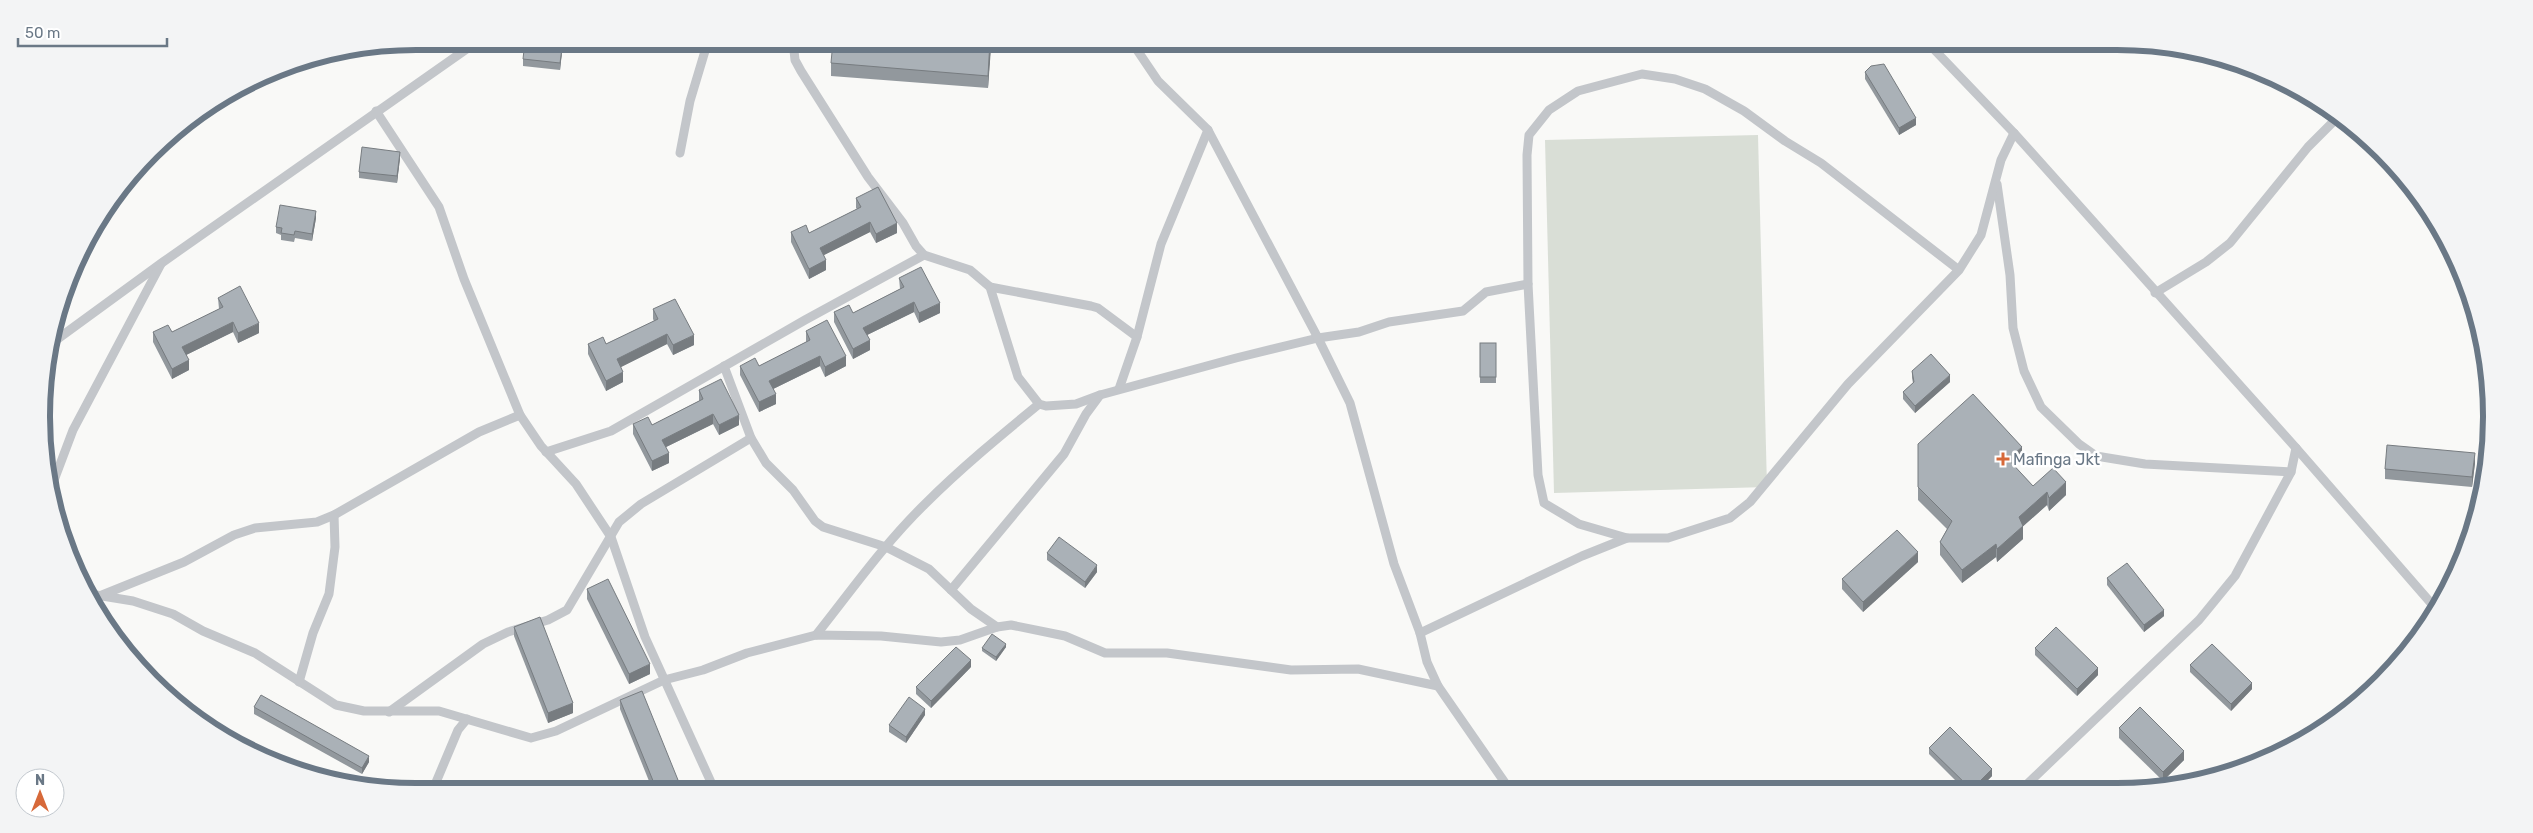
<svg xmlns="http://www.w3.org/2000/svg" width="2533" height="833" font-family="Rubik,sans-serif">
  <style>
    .green { fill: #d9ded6 }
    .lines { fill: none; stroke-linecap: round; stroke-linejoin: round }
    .lane { stroke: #c3c6ca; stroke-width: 9 }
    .wall { fill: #92989d }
    .shaded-wall { fill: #777c80 }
    .building { fill: #aab1b7; stroke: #777c80 }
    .poi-dot { fill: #d76939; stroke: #fff; stroke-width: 2 }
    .labels { text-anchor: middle; stroke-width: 5; stroke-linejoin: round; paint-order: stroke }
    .poi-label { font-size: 16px; fill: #6a7886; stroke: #fff; text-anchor: start }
    .rim { fill: none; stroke: #6a7886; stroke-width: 6 }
  </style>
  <rect width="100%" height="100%" fill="#f9f9f7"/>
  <!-- green -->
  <path class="green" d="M1758,135L1767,487L1554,493L1545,140Z"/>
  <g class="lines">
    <!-- lane -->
    <g class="lane">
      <path d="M793,41L795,60L801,71L868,177L903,223L916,246L924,255L970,270L990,287L1018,377L1039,404L1046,406L1076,404L1100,395L1236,358L1318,338L1359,332L1389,322L1463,311L1486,292L1528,284"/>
      <path d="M1131,41L1158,81L1208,130L1318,338L1350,403L1394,564L1420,633L1427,662L1438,686L1510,790"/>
      <path d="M1926,41L2014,133L2296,448L2437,610"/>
      <path d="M376,111L439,207L464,279L520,415L541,446L576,484L611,537L645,637L715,791"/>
      <path d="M680,153L690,101L708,41"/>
      <path d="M1997,184L2010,275L2013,328L2024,371L2041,407L2079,444L2096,456L2145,464L2291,472"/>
      <path d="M1959,270L1821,163L1785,141L1744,111L1705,89L1675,79L1642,74L1578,91L1549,110L1529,135L1527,155L1528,284L1538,475L1544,503L1579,524L1627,538H1668L1730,518L1750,502L1848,384L1959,270L1981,235L2001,160L2014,133"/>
      <path d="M990,287L1091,306L1098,308L1137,337"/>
      <path d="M2155,293L2206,262L2230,243L2308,147L2339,116"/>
      <path d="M52,343L163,262L478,41"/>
      <path d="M724,366L751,438L766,463L793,490L815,521L823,527L886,547L929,569L971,609L997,627"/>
      <path d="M1119,389L1137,337L1161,244L1208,130"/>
      <path d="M546,452L611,431L805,320L924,255"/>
      <path d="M50,491L73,430L161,264"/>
      <path d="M951,590L1064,454L1086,414L1100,395"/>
      <path d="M90,594L133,601L173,614L203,631L255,653L336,705L364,711H439L531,738L556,731L664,680L703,670L747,653L816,635L881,636L941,642L960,640L997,627L1011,625L1065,636L1105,653H1167L1291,670L1358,669L1438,686"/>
      <path d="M102,595L184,562L234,535L255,528L317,522L334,515L479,432L520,415"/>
      <path d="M1420,633L1582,556L1627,538"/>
      <path d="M816,635C851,591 884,544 925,504C961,468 1000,436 1039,404"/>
      <path d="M299,682L313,633L329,594L335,547L334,515"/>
      <path d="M389,712L483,644L508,632L548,620L567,610L619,522L641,504L751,438"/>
      <path d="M189,713L287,767"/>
      <path d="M2022,789L2199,620L2235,576L2291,472L2296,448"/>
      <path d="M429,792L434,787L458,730L467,719"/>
    </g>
  </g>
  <!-- wall -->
  <g class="wall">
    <path d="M563,41L560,70L523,66V59Z"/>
    <path d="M991,41L988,88L831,76V63Z"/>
    <path d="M1865,72L1916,125L1899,135L1865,79Z"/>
    <path d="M400,158L397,183L359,178V172Z"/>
    <path d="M856,198L897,233L876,243L870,232L824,255L826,270L809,279L791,242V232L809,233L857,209L856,208Z"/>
    <path d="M316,218L312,241L295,238L294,242L281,240V235L276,233V227Z"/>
    <path d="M899,278L940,313L919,323L914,312L867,335L870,350L853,359L834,322V312L853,313L900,289Z"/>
    <path d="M218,298L259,333L238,343L233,332L186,355L189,370L172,379L153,342V332H172L219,309Z"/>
    <path d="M653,309L694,345L673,355L667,344L621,367L623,382L606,391L588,354V344H606L654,321L653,319Z"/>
    <path d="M806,331L846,366L825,377L820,366L773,389L776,404L759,412L740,375V366H759L806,342Z"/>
    <rect x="1480" y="343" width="16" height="40"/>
    <path d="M1912,371L1950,382L1915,413L1903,399V392L1913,383L1912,378Z"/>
    <path d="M699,390L739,425L719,435L713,424L666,447L669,463L652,471L633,434V424L652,425L699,401Z"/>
    <path d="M1918,444L2022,459L2014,466L2033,486L2066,495L2049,511L2047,505L2023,526V539L1997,562L1996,557L1962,583L1940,555V542L1947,529L1918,500Z"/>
    <path d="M2475,463L2472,487L2385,479V469Z"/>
    <path d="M1047,553L1097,572L1085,588L1047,560Z"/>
    <path d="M1918,562L1863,612L1842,589V579Z"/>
    <path d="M2107,578L2164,616L2144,632L2107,585Z"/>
    <path d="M587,589L650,674L629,684L587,599Z"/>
    <path d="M514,627L573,713L548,723L514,636Z"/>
    <path d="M1006,647L996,661L982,651V648Z"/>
    <path d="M2035,648L2098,675L2077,696L2035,655Z"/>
    <path d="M2190,665L2252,689L2231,711L2190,672Z"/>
    <path d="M971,667L931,708L916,694V687Z"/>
    <path d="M620,700L678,789L673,791H653L620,709Z"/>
    <path d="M254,707L369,762L362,774L254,714Z"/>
    <path d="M925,715L906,743L889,732V725Z"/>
    <path d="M2119,728L2184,760L2163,781L2119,738Z"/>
    <path d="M1929,748L1992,776L1979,789H1964L1929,754Z"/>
  </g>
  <!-- shaded-wall -->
  <g class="shaded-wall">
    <path d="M563,41V43L560,70V63Z"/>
    <path d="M990,41L991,48L988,88V76Z"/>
    <path d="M1916,118V125L1899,135V128Z"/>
    <path d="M400,152V158L397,183V176Z"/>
    <path d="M316,211V218L312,241V234Z"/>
    <path d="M870,222V232L820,257V248Z"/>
    <path d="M897,223V233L876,243V234Z"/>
    <path d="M826,260V270L809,279V269Z"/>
    <path d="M914,302V312L863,337V328Z"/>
    <path d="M940,303V313L919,323V313Z"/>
    <path d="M233,322V332L182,357V347Z"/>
    <path d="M259,323V333L238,343V333Z"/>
    <path d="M667,334V344L617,369V359Z"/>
    <path d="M694,335V345L673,355V345Z"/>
    <path d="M870,340V350L853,359V349Z"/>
    <path d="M820,356V366L769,391V381Z"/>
    <path d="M846,356V366L825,377V367Z"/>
    <path d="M189,360V370L172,379V369Z"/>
    <path d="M623,372V382L606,391V381Z"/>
    <path d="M1950,375V382L1915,413V406Z"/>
    <path d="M776,394V404L759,412V402Z"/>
    <path d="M713,414V424L662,449V440Z"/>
    <path d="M739,415V425L719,435V425Z"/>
    <path d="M2022,447V459L2008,472V459Z"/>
    <path d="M669,453V463L652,471V461Z"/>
    <path d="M2475,453V463L2472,487V477Z"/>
    <path d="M2066,482V495L2049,511V498Z"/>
    <path d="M2047,492V505L2019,530V517Z"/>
    <path d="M2023,526V539L1997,562V549Z"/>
    <path d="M1996,544V557L1962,583V570Z"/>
    <path d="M1918,552V562L1863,612V602Z"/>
    <path d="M1097,565V572L1085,588V582Z"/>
    <path d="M2164,610V616L2144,632V625Z"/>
    <path d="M1006,644V647L996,661V657Z"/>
    <path d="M971,660V667L931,708V701Z"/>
    <path d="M650,664V674L629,684V674Z"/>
    <path d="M2098,668V675L2077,696V689Z"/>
    <path d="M2252,683V689L2231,711V704Z"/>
    <path d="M573,703V713L548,723V713Z"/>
    <path d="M925,709V715L906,743V737Z"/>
    <path d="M2184,751V760L2163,781V772Z"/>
    <path d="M369,756V762L362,774V768Z"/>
    <path d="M1992,769V776L1979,789H1972Z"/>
    <path d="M678,780V789L673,791H656V788Z"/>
  </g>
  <!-- building -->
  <g class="building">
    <path d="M525,41H563L560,63L523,59Z"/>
    <path d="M833,41H990L988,76L831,63Z"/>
    <path d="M1884,64L1916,118L1899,128L1865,72L1871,66Z"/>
    <path d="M362,147L400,152L397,176L359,172Z"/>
    <path d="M878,187L897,223L876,234L870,222L820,248L826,260L809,269L791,232L806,225L809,233L861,207L856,198Z"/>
    <path d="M280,205L316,211L312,234L295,231L294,235L281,233L282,228L276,227Z"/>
    <path d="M921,267L940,303L919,313L914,302L863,328L870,340L853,349L834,312L849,305L853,313L904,287L899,278Z"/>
    <path d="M240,286L259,323L238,333L233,322L182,347L189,360L172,369L153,332L168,325L172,332L223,307L218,298Z"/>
    <path d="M675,299L694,335L673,345L667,334L617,359L623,372L606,381L588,344L603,337L606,344L658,319L653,309Z"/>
    <path d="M827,320L846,356L825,367L820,356L769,381L776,394L759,402L740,366L755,358L759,366L810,340L806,331Z"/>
    <rect x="1480" y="343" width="16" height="34"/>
    <path d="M1931,354L1950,375L1915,406L1903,392L1914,382L1912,371Z"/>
    <path d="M721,379L739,415L719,425L713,414L662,440L669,453L652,461L633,424L648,417L652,425L703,399L699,390Z"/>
    <path d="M1973,394L2022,447L2008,459L2033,486L2053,468L2066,482L2049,498L2047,492L2019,517L2023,526L1997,549L1996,544L1962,570L1940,542L1952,521L1918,487V444Z"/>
    <path d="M2387,445L2475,453L2472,477L2385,469Z"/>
    <path d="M1897,530L1918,552L1863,602L1842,579Z"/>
    <path d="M1059,537L1097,565L1085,582L1047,553Z"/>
    <path d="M2127,563L2164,610L2144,625L2107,578Z"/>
    <path d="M608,579L650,664L629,674L587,589Z"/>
    <path d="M540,617L573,703L548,713L514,627Z"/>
    <path d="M2056,627L2098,668L2077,689L2035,648Z"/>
    <path d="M992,634L1006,644L996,657L982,648Z"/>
    <path d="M2212,644L2252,683L2231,704L2190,665Z"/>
    <path d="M956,647L971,660L931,701L916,687Z"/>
    <path d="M642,691L678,780L656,788L620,700Z"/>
    <path d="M261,695L369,756L362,768L254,707Z"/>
    <path d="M909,697L925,709L906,737L889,725Z"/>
    <path d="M2140,707L2184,751L2163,772L2119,728Z"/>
    <path d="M1950,727L1992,769L1972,789H1971L1929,748Z"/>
    <path d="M486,788L492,792H483Z"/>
  </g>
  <!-- markers -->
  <path class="poi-dot" d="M2000.5 451.5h5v5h5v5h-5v5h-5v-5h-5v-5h5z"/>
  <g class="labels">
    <!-- poi labels -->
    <g class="poi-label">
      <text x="2013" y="465">Mafinga Jkt</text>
    </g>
  </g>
  <!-- crop -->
  <path d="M0 0H2533V833H0ZM416 50H2117A366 366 0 0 1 2483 416V417A366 366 0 0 1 2117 783H416A366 366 0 0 1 50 417V416A366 366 0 0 1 416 50Z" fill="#f3f4f5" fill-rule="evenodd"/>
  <path class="rim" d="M416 50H2117A366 366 0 0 1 2483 416V417A366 366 0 0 1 2117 783H416A366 366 0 0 1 50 417V416A366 366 0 0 1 416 50Z"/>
  <!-- north arrow -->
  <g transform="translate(40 793)"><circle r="24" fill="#ffffff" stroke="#c3c9cf"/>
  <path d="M0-4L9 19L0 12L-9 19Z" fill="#d76939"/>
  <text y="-8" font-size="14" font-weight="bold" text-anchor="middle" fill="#6a7886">N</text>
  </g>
  <!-- scale -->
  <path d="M18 38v8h149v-8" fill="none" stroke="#6a7886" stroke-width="2.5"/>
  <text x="25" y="38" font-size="15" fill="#6a7886" stroke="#ffffff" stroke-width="4" paint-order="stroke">50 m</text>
</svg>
